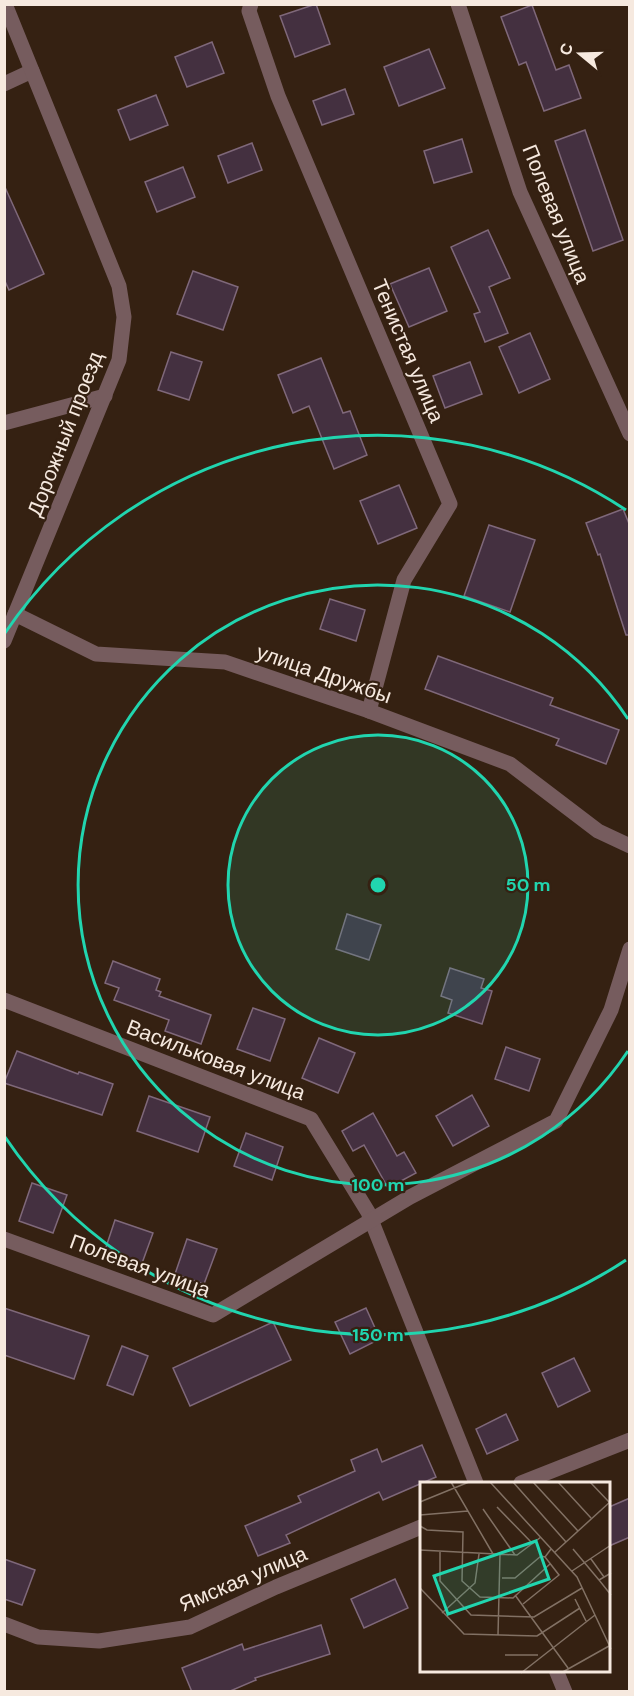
<svg xmlns="http://www.w3.org/2000/svg" width="634" height="1696" font-family="'DM Sans',sans-serif">
  <style>
    .building { fill: #443040; stroke: #7f687a; stroke-width: 1.5 }
    .lines { fill: none; stroke-linecap: round; stroke-linejoin: round }
    .minor { stroke: #765c5e; stroke-width: 15 }
    .ring { fill: none; stroke: #21d5af; stroke-width: 3 }
    .labels { text-anchor: middle; stroke-width: 4.5; stroke-linejoin: round; paint-order: stroke }
    .street-label { font-size: 21px; fill: #f6e9df; stroke: #352112 }
    .inset-road { fill: none; stroke: #827164; stroke-width: 1.5 }
    .view { fill: #21d5af; fill-opacity: 0.15; stroke: #21d5af; stroke-width: 3 }
    .inset-edge { fill: none; stroke: #f6e9df; stroke-width: 3 }
    .centre { fill: #21d5af; stroke: #352112; stroke-width: 3 }
    .ring-label { font-size: 18px; text-anchor: middle; font-weight: bold; fill: #21d5af; stroke: #352112; stroke-width: 4.5; stroke-linejoin: round; paint-order: stroke }
  </style>
  <rect width="100%" height="100%" fill="#352112"/>
  <!-- building -->
  <g class="building">
    <path d="M316,4L330,44L295,57L280,16Z"/>
    <path d="M532,5L556,70L569,65L581,98L544,111L526,62L519,65L501,17Z"/>
    <path d="M212,42L224,73L187,87L175,57Z"/>
    <path d="M429,49L445,88L399,106L384,67Z"/>
    <path d="M345,89L354,114L322,125L313,101Z"/>
    <path d="M156,95L168,125L130,140L118,110Z"/>
    <path d="M585,130L623,240L593,251L555,141Z"/>
    <path d="M462,139L472,172L434,183L424,151Z"/>
    <path d="M252,143L262,170L228,183L218,156Z"/>
    <path d="M183,167L195,197L157,212L145,182Z"/>
    <path d="M4,185L44,274L9,290L4,279Z"/>
    <path d="M488,230L510,278L489,287L508,333L485,342L474,314L480,312L451,247Z"/>
    <path d="M429,268L447,311L409,327L390,284Z"/>
    <path d="M193,271L238,287L223,330L177,314Z"/>
    <path d="M530,333L550,379L519,393L499,347Z"/>
    <path d="M171,352L202,362L189,400L158,390Z"/>
    <path d="M321,358L343,413L350,411L367,455L334,469L309,406L293,413L278,375Z"/>
    <path d="M470,362L482,394L445,408L433,376Z"/>
    <path d="M399,485L417,528L378,544L360,501Z"/>
    <path d="M623,509L630,526V635H626L600,554L598,555L586,523Z"/>
    <path d="M489,525L535,540L510,612L464,596Z"/>
    <path d="M330,599L365,610L356,641L320,629Z"/>
    <path d="M438,656L553,698L550,705L619,730L606,764L556,745L559,739L425,689Z"/>
    <path d="M347,914L381,925L369,960L336,949Z"/>
    <path d="M113,961L160,979L156,990L161,992L159,996L211,1015L201,1044L165,1031L169,1020L114,1000L119,988L105,983Z"/>
    <path d="M450,968L484,979L481,988L492,991L482,1024L448,1013L452,1000L441,996Z"/>
    <path d="M253,1008L285,1019L270,1061L237,1049Z"/>
    <path d="M319,1038L355,1053L338,1093L302,1078Z"/>
    <path d="M506,1047L540,1059L529,1091L495,1079Z"/>
    <path d="M17,1051L78,1074L79,1072L113,1084L102,1115L4,1083Z"/>
    <path d="M472,1095L489,1126L453,1146L436,1116Z"/>
    <path d="M149,1096L210,1117L198,1152L137,1131Z"/>
    <path d="M373,1113L397,1156L404,1152L416,1173L388,1188L364,1145L353,1151L342,1131Z"/>
    <path d="M246,1133L283,1147L272,1180L234,1166Z"/>
    <path d="M32,1183L67,1195L53,1233L19,1221Z"/>
    <path d="M115,1220L153,1233L141,1266L104,1253Z"/>
    <path d="M187,1239L217,1249L204,1284L175,1274Z"/>
    <path d="M4,1308L89,1336L74,1379L4,1355Z"/>
    <path d="M366,1308L380,1339L350,1354L335,1322Z"/>
    <path d="M273,1322L291,1360L190,1406L173,1368Z"/>
    <path d="M122,1346L148,1356L133,1395L107,1385Z"/>
    <path d="M574,1358L590,1391L558,1407L542,1373Z"/>
    <path d="M506,1414L518,1440L487,1454L476,1429Z"/>
    <path d="M422,1445L436,1477L383,1500L379,1492L286,1535L290,1543L258,1556L245,1526L301,1502L298,1496L355,1471L351,1460L377,1449L382,1462Z"/>
    <path d="M630,1498V1537L609,1546V1507Z"/>
    <path d="M4,1559L35,1570L22,1605L4,1599Z"/>
    <path d="M395,1579L408,1608L364,1628L351,1599Z"/>
    <path d="M321,1625L330,1654L255,1678L256,1680L228,1692H192L182,1668L242,1644L244,1650Z"/>
  </g>
  <g class="lines">
    <!-- minor -->
    <g class="minor">
      <path d="M251,4L249,11L278,96L450,504L404,580L369,711"/>
      <path d="M458,4L520,192L630,434"/>
      <path d="M4,84L32,71"/>
      <path d="M4,423L105,396"/>
      <path d="M15,614L96,654L225,662L369,711L510,764L598,831L630,846"/>
      <path d="M4,641L119,360L124,317L119,286L5,4"/>
      <path d="M4,1000L311,1119L368,1212L476,1483"/>
      <path d="M4,1239L213,1315L410,1197L556,1121L611,1010L630,949"/>
      <path d="M521,1483L630,1440"/>
      <path d="M4,1624L38,1637L99,1641L190,1627L276,1587L421,1527"/>
      <path d="M556,1670L565,1692"/>
    </g>
  </g>
  <!-- distance rings -->
  <circle cx="378" cy="885" r="150" fill="#21d5af" fill-opacity=".12"/>
  <g class="ring">
    <circle cx="378" cy="885" r="150"/>
    <path d="M628 1051A300 300 0 1 1 628 719"/>
    <path d="M626 1260A450 450 0 0 1 5 1137M5 633A450 450 0 0 1 626 510"/>
  </g>
  <g class="labels">
    <!-- street labels -->
    <g class="street-label">
      <text transform="translate(556 214) rotate(68)" y="7">Полевая улица</text>
      <text transform="translate(408 351) rotate(67)" y="7">Тенистая улица</text>
      <text transform="translate(65 434) rotate(-69)" y="7">Дорожный проезд</text>
      <text transform="translate(324 674) rotate(19)" y="7">улица Дружбы</text>
      <text transform="translate(216 1060) rotate(21)" y="7">Васильковая улица</text>
      <text transform="translate(140 1266) rotate(20)" y="7">Полевая улица</text>
      <text transform="translate(243 1579) rotate(-23)" y="7">Ямская улица</text>
    </g>
  </g>
  <!-- overview -->
  <g transform="translate(420 1482)">
    <rect width="190" height="190" fill="#352112"/>
    <path class="inset-road" d="M31,0L73,72M70,0L157,95L191,167M93,0L146,60M113,0L158,49M138,0L171,36M170,0L189,20M0,20L49,0M77,25L113,62M63,27L95,73M0,33L48,29M0,44L7,48L43,50L42,99L60,115L93,116L130,82M153,67L179,98M0,68L97,73L121,55M20,69V99L51,133L114,135L162,106M135,70L191,19M171,77L184,95M152,89L191,63M191,91L179,98L191,113M82,96H95L121,74L125,75M0,106L44,152L117,154L160,126M95,113L148,186M155,117L166,139M103,122L139,93L125,75L131,67M22,131L55,101L59,72M78,153L80,72M85,173H118M101,191L175,133M141,191L189,164"/>
    <path class="view" d="M116,59L129,97L28,132L14,94Z"/>
    <rect width="190" height="190" class="inset-edge"/>
  </g>
  <circle cx="378" cy="885" r="9" class="centre"/>
  <g class="ring-label">
    <text x="528" y="891">50 m</text>
    <text x="378" y="1191">100 m</text>
    <text x="378" y="1341">150 m</text>
  </g>
  <!-- border -->
  <rect width="634" height="1696" fill="none" stroke="#f6e9df" stroke-width="12"/>
  <!-- north arrow -->
  <g transform="translate(580 54) rotate(289)" stroke="#352112" stroke-width="4.5" paint-order="stroke">
  <path d="M0-4.5L10 22L0 15L-10 22Z" fill="#f6e9df"/>
  <text y="-9" font-size="16" font-weight="bold" text-anchor="middle" fill="#f6e9df">С</text>
  </g>
</svg>
